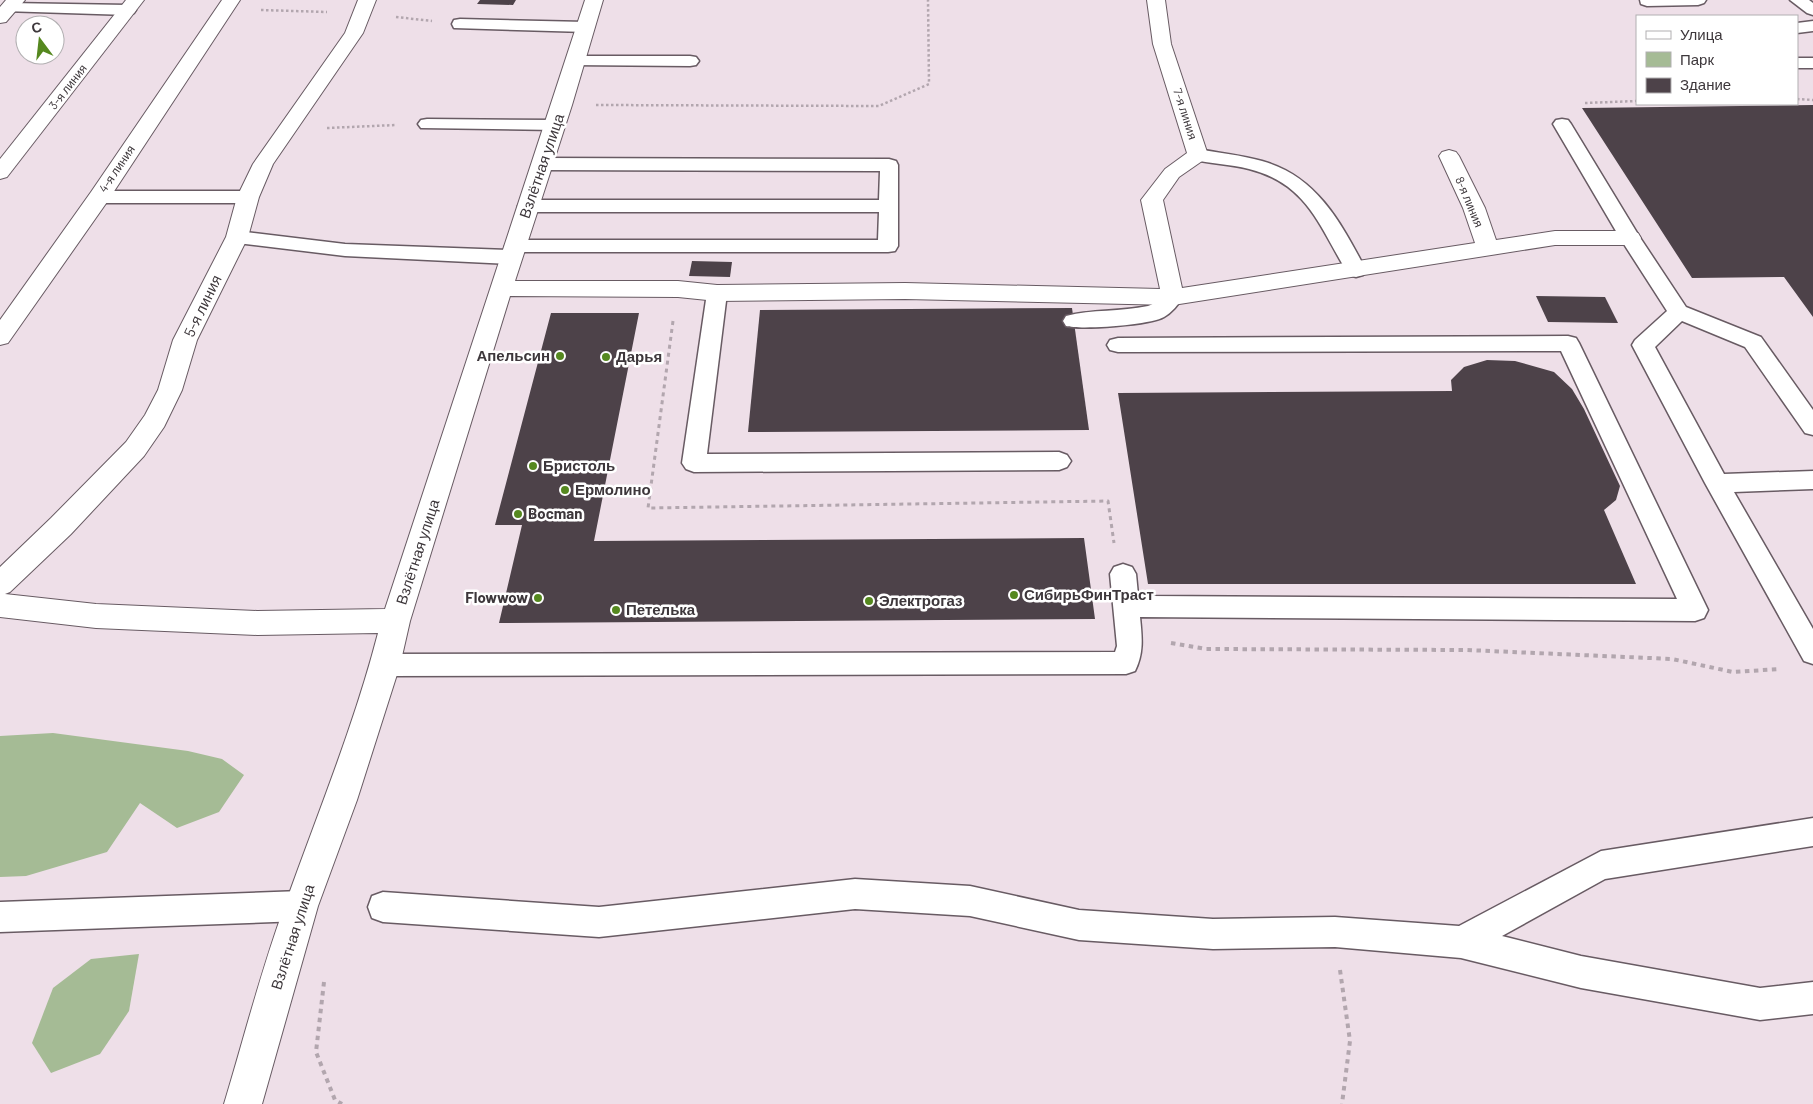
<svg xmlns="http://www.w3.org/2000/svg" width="1813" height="1104" font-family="Barlow,sans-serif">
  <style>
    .green { fill: #a5bb95 }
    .building { fill: #4d4249 }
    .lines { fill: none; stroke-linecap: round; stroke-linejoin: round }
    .lane-casing { stroke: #685b63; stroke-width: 3 }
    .street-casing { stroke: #685b63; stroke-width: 2 }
    .path-far2 { stroke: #b2a6ae; stroke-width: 2.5; stroke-dasharray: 2.5 2.5; stroke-linecap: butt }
    .path-far1 { stroke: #b2a6ae; stroke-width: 3; stroke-dasharray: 4 4; stroke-linecap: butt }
    .path { stroke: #b2a6ae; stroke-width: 4; stroke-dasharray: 4.5 4.5; stroke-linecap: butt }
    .lane { fill: #fff; fill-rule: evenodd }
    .street { fill: #fff; fill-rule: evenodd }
    .poi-dot { fill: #55881f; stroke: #fff; stroke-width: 2 }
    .labels { text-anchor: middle; stroke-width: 5; stroke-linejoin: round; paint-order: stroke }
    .far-street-label { font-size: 12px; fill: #3d373b; stroke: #fff }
    .street-label { font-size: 15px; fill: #3d373b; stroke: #fff }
    .poi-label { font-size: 15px; font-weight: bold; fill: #3d373b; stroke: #fff; text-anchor: start }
  </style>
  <rect width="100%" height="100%" fill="#eedfe8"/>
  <!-- green -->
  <g class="green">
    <path d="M53,733L188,751L222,759L244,775L219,812L177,828L140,803L107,852L26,876L0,877V736Z"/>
    <path d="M139,954L129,1011L100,1054L51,1073L32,1043L53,988L91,959Z"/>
  </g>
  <!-- building -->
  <g class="building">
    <path d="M480,0H516L513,5L477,4Z"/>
    <path d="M1813,105V317L1784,277L1692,278L1582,108Z"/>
    <path d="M692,261L732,262L730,277L689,276Z"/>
    <path d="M1536,296L1605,297L1618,323L1548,322Z"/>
    <path d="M1072,308L1089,430L748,432L760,310Z"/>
    <path d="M551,313H639L594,541L1084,538L1095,619L499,623L522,525H495Z"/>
    <path d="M1487,360L1515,361L1554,372L1572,389L1584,409L1620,486L1616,500L1604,510L1636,584H1148L1118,393L1452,391L1451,380L1464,367Z"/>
  </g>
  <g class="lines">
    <!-- lane casing -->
    <g class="lane-casing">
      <g id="lane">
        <path d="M1640,0H1706L1704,3L1698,5L1647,6L1641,4Z"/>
        <path d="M1790,0H1809L1813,3V15L1807,13Z"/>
        <path d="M9,3L128,5L134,7L136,10L134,13L128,15L3,11L1,8L3,5Z"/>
        <path d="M460,19L586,22L592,23L594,27L592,31L586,32L454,28L452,24L454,20Z"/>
        <path d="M1813,21V31L1797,33V23Z"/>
        <path d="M576,56H690L696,57L699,61L696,65L690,66L570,65L567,61L570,57Z"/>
        <rect x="1797" y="58" width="16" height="10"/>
        <path d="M427,119L556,120L562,121L565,125L562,129L556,130L421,128L418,124L421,120Z"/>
        <path d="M1562,119L1568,120L1571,124L1639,236L1686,307L1761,337L1813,410V435L1805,433L1745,347L1682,321L1655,347L1724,474L1813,471V489L1734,492L1813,629V664L1804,661L1705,483L1632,345L1635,340L1667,311L1620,238L1553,124L1556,120Z"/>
        <path d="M1198,149C1219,153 1241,155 1262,161C1317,176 1341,223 1366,270L1363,275L1356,277L1349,275C1320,229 1309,184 1249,169C1230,164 1210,164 1191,159L1189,155L1191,151Z"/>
        <path d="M542,158L889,159L896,161L898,165V246L895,251L888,252H518L521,257L518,262L511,264L345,256L237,243L230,241L227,237L230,233L237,231L345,244L508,250L505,246L508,241L515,240H878L879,212H528L521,210L518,206L521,202L528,200H879L880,171L542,170L535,168L533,164L535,160Z"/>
        <path d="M99,191H248L255,193L258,197L255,201L248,203H99L92,201L89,197L92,193Z"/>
        <path d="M717,286L724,288L727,293L707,454L1059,452L1067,455L1071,461L1067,467L1059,470L694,472L686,469L682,463L707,293L710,288Z"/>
        <path d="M1173,290L1180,292L1183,297C1179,304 1171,313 1164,317C1151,325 1081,330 1066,326L1063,321L1066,316C1092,309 1121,312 1148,306C1157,304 1163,293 1173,290Z"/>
        <path d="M1568,336L1576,338L1579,343L1708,610L1704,618L1695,621L1140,617C1142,637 1144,653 1135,671L1126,674L385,676L376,673L372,665L376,657L385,654L1115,652L1117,646L1110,574L1114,567L1123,564L1132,567L1136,574L1138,595L1150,596L1677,599L1561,351L1118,352L1110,350L1107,345L1110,340L1118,338Z"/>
        <path d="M1813,818V846L1605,879L1502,936L1581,956L1760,988L1813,982V1014L1760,1020L1581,988L1461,958L1335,947L1213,949L1079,940L970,916L855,909L599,937L383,922L372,918L368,907L372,896L383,892L599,907L855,879L970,886L1079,910L1213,919L1335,917L1459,926L1601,851Z"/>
        <path d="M301,891L312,895L316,906L312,917L301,921L0,932V902Z"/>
      </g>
    </g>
    <!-- street casing -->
    <g class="street-casing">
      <g id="street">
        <path d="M6,0H25L6,22L0,23V7Z"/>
        <path d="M126,0H144L7,177L0,179V159Z"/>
        <path d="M222,0H240L107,202L8,343L0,345V320L91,192Z"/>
        <path d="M358,0H376L363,33L273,164L259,197L248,237L197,340L182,390L164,427L144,456L71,534L10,592L5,594L96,604L257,611L385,609L585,0H603L572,105L515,281H678L717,285L905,283L1160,289L1141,200L1165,169L1187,153L1153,44L1147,0H1165L1171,44L1208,155L1205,159L1179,177L1163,200L1182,288L1475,243L1463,208L1439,156L1442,152L1449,150L1456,152L1459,156L1485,208L1496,240L1555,231H1630L1638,233L1641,238L1638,243L1630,245H1555L1173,305L905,299L717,301L678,297L510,296L410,621L400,665L357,800L318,906L262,1104H224C244,1038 261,970 285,905C317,815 354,726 378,633L257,635L96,628L0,617V567L51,518L126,442L145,415L158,390L173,340L226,237L237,197L253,164L345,33Z"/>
      </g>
    </g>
    <!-- path-far2 -->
    <g class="path-far2">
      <path d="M261,10L327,12"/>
      <path d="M396,17L432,21"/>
      <path d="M1797,99L1813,100"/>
      <path d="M1585,103L1637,101"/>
      <path d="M596,105L879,106L929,84L928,0"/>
      <path d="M327,128L396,125"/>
    </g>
    <!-- path-far1 -->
    <path class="path-far1" d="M673,321L648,508L1108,501L1114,543"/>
    <!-- path -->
    <g class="path">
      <path d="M1171,643L1206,649L1467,650L1672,659L1733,672L1780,669"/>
      <path d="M1340,970L1350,1041L1342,1104"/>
      <path d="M324,982L316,1052L335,1100L342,1104"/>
    </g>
    <!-- lane -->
    <use href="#lane" class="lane"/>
    <!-- street -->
    <use href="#street" class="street"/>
  </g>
  <!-- markers -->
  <g class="poi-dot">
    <circle cx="560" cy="356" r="5"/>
    <circle cx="606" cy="357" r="5"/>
    <circle cx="533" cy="466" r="5"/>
    <circle cx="565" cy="490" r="5"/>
    <circle cx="518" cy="514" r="5"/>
    <circle cx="1014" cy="595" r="5"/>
    <circle cx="538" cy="598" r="5"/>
    <circle cx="869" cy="601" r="5"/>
    <circle cx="616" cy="610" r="5"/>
  </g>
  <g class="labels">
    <!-- far-street labels -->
    <g class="far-street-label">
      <text transform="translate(68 87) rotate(-52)" y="4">3-я линия</text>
      <text transform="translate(1185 114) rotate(72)" y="4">7-я линия</text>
      <text transform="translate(117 169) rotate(-56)" y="4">4-я линия</text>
      <text transform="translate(1469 202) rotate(67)" y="4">8-я линия</text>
    </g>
    <!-- street labels -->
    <g class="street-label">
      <text transform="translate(542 166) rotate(-71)" y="5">Взлётная улица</text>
      <text transform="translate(203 306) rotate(-64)" y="5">5-я линия</text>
      <text transform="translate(418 552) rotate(-72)" y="5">Взлётная улица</text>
      <text transform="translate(293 937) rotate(-72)" y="5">Взлётная улица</text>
    </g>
    <!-- poi labels -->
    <g class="poi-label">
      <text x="550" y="361" text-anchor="end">Апельсин</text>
      <text x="616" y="362">Дарья</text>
      <text x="543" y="471">Бристоль</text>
      <text x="575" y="495">Ермолино</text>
      <text x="528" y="519">Bocman</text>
      <text x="1024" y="600">СибирьФинТраст</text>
      <text x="528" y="603" text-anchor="end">Flowwow</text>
      <text x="879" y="606">Электрогаз</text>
      <text x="626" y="615">Петелька</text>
    </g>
  </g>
  <!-- legend -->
  <rect x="1636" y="15" width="162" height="90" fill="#ffffff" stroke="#b1afb1"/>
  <rect x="1646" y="31" width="25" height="8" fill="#ffffff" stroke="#b1afb1"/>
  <text x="1680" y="40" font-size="15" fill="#3d373b">Улица</text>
  <rect x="1646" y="52" width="25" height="15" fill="#a5bb95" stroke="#b1afb1"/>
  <text x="1680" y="65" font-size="15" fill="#3d373b">Парк</text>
  <rect x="1646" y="78" width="25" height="15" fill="#4d4249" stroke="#b1afb1"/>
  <text x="1680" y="90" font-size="15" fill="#3d373b">Здание</text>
  <!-- north arrow -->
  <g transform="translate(40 40) rotate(345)"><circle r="24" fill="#ffffff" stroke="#b1afb1"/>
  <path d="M0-4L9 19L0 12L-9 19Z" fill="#55881f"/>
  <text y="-8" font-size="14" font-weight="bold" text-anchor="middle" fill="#3d373b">С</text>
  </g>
</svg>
